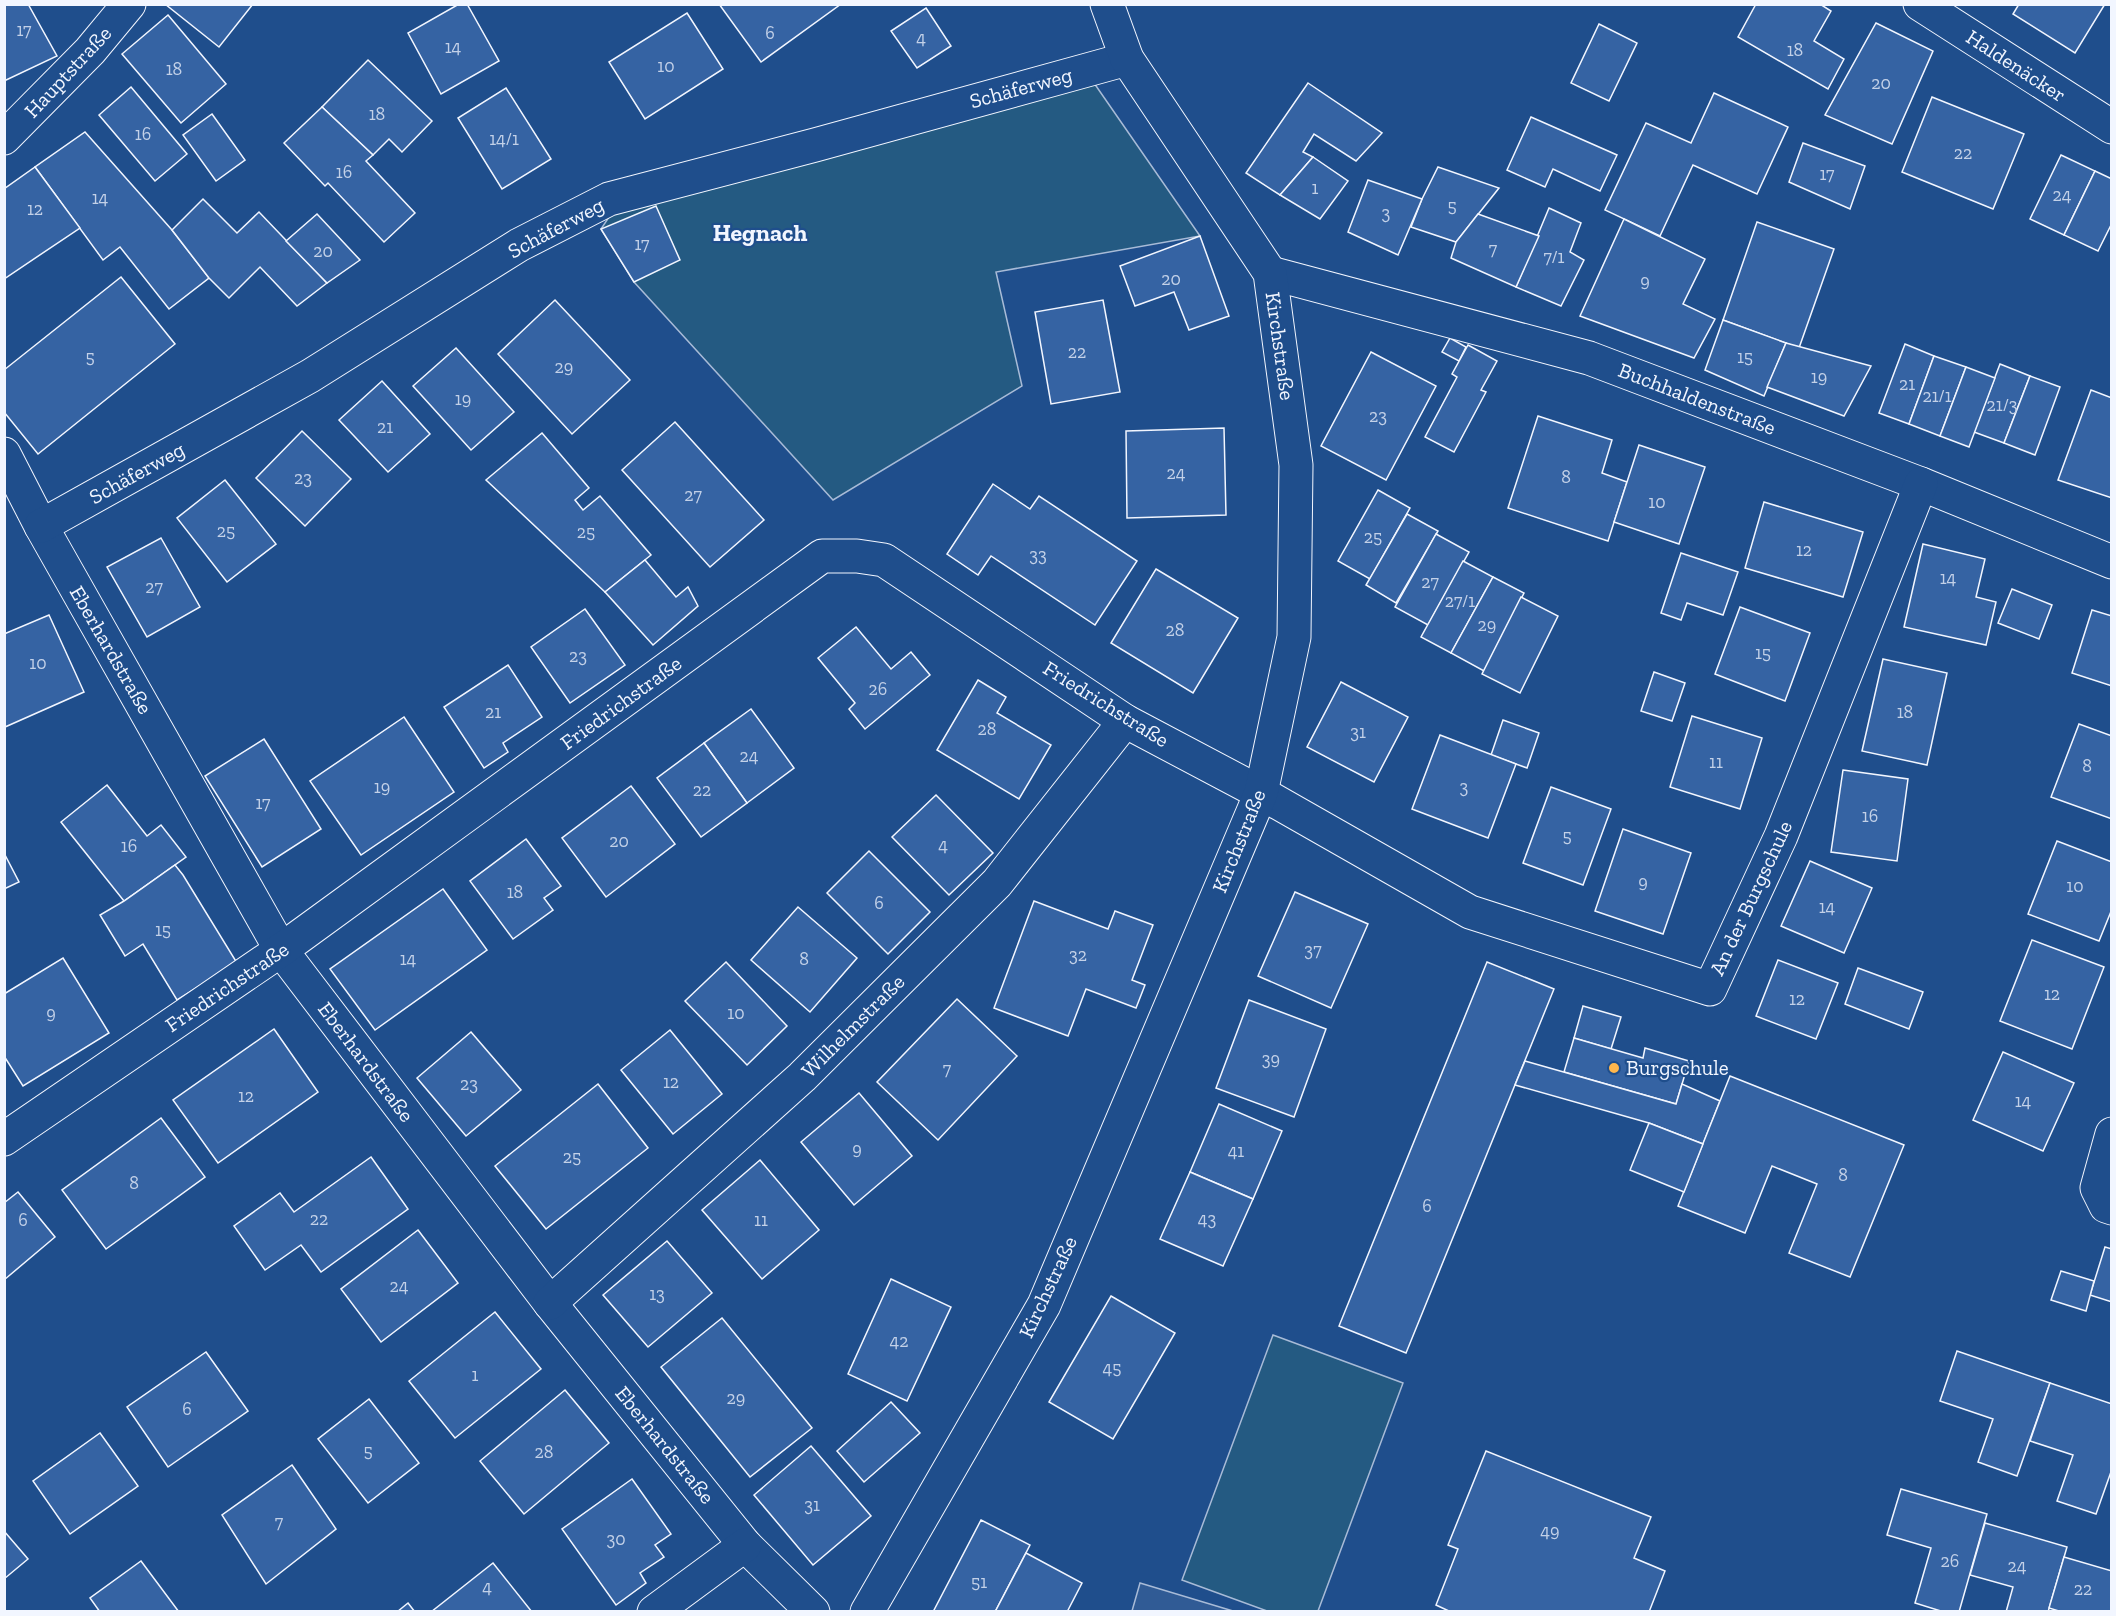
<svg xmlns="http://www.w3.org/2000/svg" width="2116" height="1616" font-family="'Zilla Slab',serif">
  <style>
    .green { fill: #245a82; stroke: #a8bbd7; stroke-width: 1.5 }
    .parking { fill: #305b95; stroke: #a8bbd7; stroke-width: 1.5 }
    .building { fill: #3563a3; stroke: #f2f6ff; stroke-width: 1.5 }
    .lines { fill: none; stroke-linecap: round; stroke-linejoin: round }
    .minor-casing { stroke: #f2f6ff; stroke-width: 35 }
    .minor { stroke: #1f4e8c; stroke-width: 33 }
    .poi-dot { fill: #ffb74d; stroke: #1f4e8c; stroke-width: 2 }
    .labels { text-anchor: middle; stroke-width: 4.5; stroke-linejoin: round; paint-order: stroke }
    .number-label { font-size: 18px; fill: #c3d1e8 }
    .street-label { font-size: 21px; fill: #f2f6ff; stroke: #1f4e8c }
    .poi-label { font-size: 21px; fill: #f2f6ff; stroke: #1f4e8c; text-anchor: start }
    .quarter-label { font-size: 24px; font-weight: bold; fill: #f2f6ff; stroke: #1f4e8c }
  </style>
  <rect width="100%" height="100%" fill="#1f4e8c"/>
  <!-- green -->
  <g class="green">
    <path d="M1094,83L1200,236L996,272L1022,386L833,500L634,282L601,229L619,202Z"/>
    <path d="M1273,1335L1403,1383L1318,1611H1267L1182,1580Z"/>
  </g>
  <!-- parking -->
  <path class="parking" d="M1140,1583L1233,1611H1132Z"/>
  <!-- building -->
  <g class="building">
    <path d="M4,4H28L57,56L4,81Z"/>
    <path d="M165,4H253L219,47Z"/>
    <path d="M459,4H467L499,61L441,94L408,33Z"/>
    <path d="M719,4H841L761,62Z"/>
    <path d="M1756,4H1820L1831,11L1814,41L1844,59L1828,89L1738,37Z"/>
    <path d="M2019,4H2105L2075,53L2013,14Z"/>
    <path d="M926,8L951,46L917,68L891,31Z"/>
    <path d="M687,13L723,69L645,119L609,62Z"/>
    <path d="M168,15L226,84L181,123L122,54Z"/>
    <path d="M1876,23L1933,51L1892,144L1825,115Z"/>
    <path d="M1599,24L1637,43L1609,101L1571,83Z"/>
    <path d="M368,60L432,121L402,152L389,139L373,155L322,107Z"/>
    <path d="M1308,83L1382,133L1356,161L1314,134L1303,152L1313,157L1280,195L1246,173Z"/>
    <path d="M131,87L187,154L155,181L99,115Z"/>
    <path d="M506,88L551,159L502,189L458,118Z"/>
    <path d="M1714,93L1788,127L1757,194L1693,165L1660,236L1605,210L1646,123L1691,143Z"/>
    <path d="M1932,97L2024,134L1993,209L1902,172Z"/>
    <path d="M322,107L373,155L366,161L415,213L384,242L328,183L325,186L284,143Z"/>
    <path d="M212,114L245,160L216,181L183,135Z"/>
    <path d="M1531,117L1617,155L1600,191L1553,169L1545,187L1507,170Z"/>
    <path d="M85,132L172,230L209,278L169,309L120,247L103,260L35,167Z"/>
    <path d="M1803,143L1865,166L1850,209L1789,182Z"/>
    <path d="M2061,155L2095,171L2064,235L2030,219Z"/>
    <path d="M1313,157L1348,181L1320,219L1280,195Z"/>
    <path d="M35,167L80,228L4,279V189Z"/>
    <path d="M1438,167L1499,188L1456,242L1411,227L1422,199Z"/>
    <path d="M2095,171L2112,179V223L2098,251L2064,235Z"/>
    <path d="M1368,180L1422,199L1398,255L1348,232Z"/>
    <path d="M203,199L237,233L259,212L327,283L297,306L260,267L229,298L209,278L172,230Z"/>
    <path d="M656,206L680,260L634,282L601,229Z"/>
    <path d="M1549,208L1581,223L1570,252L1584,260L1561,306L1516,287Z"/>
    <path d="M317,214L360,260L327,283L286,241Z"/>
    <path d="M1478,214L1539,236L1516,287L1451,258L1456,242Z"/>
    <path d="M1624,219L1705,259L1683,304L1715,319L1694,358L1580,316Z"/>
    <path d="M1757,222L1834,249L1799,348L1723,320Z"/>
    <path d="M1200,236L1229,316L1189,330L1174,292L1135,306L1120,266Z"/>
    <path d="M121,277L175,344L38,454L4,412V370Z"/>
    <path d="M555,300L630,380L572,434L498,354Z"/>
    <path d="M1103,300L1120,392L1051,404L1035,312Z"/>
    <path d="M1723,320L1786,343L1764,396L1705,370Z"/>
    <path d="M1450,338L1466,347L1459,361L1442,352Z"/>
    <path d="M1786,343L1871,366L1844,416L1767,387Z"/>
    <path d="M1905,344L1934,356L1909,424L1879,413Z"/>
    <path d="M1468,345L1497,361L1481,390L1486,392L1454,452L1425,437L1457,377L1452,374Z"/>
    <path d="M456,348L514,412L471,450L413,386Z"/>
    <path d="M1371,352L1436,386L1386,480L1321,446Z"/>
    <path d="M1934,356L1966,367L1940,436L1909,424Z"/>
    <path d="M2000,364L2030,376L2004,443L1974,432Z"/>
    <path d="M1966,367L1995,378L1969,447L1940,436Z"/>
    <path d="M2030,376L2060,387L2035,455L2004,443Z"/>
    <path d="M382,381L430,434L388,472L339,420Z"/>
    <path d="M2091,390L2112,398V498L2058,480Z"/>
    <path d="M1538,416L1612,440L1602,473L1627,482L1608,541L1508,508Z"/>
    <path d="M675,422L764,520L710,567L622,470Z"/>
    <path d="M1224,428L1226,515L1127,518L1126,431Z"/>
    <path d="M302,431L351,479L305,526L256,478Z"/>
    <path d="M542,433L589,488L575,500L583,510L600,496L651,555L605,592L486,480Z"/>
    <path d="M1639,445L1705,467L1679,544L1614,522Z"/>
    <path d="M225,480L276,544L227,582L177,518Z"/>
    <path d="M993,484L1030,509L1039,496L1137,561L1095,625L991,556L978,575L947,554Z"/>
    <path d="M1378,490L1410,508L1370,579L1338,561Z"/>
    <path d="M1764,502L1863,532L1843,597L1745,568Z"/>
    <path d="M1407,514L1438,531L1396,603L1366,585Z"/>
    <path d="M1436,534L1469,552L1428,625L1395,607Z"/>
    <path d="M161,538L200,607L147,637L107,567Z"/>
    <path d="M1923,544L1985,559L1976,597L1996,602L1986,645L1904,627Z"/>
    <path d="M1681,553L1738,572L1723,615L1687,603L1681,620L1661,613Z"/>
    <path d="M645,560L676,597L688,587L698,606L653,645L605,592Z"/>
    <path d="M1463,561L1493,577L1451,653L1421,637Z"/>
    <path d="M1156,569L1238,618L1193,693L1111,643Z"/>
    <path d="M1493,577L1524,593L1484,671L1451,653Z"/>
    <path d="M2012,589L2052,605L2039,639L1998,623Z"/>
    <path d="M1521,597L1558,616L1520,693L1482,674Z"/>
    <path d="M1740,607L1810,633L1785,701L1715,674Z"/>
    <path d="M585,609L625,665L570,703L531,647Z"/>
    <path d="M2092,610L2112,616V686L2072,673Z"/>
    <path d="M49,615L84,692L5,727L4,634Z"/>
    <path d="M856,627L891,669L911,652L930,675L865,729L849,709L855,703L818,658Z"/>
    <path d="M1883,659L1947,673L1927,765L1862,751Z"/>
    <path d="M508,665L542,717L503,743L508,752L484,768L444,707Z"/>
    <path d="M1654,672L1685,683L1672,721L1641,711Z"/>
    <path d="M978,680L1006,697L997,713L1051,745L1019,799L937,750Z"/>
    <path d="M1341,682L1408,717L1374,782L1307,747Z"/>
    <path d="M751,709L794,768L747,803L704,743Z"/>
    <path d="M1692,716L1762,738L1740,809L1670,787Z"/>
    <path d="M404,717L454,792L361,855L310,781Z"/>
    <path d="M1503,720L1539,733L1527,768L1491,755Z"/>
    <path d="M2079,724L2112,736V819L2051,797Z"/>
    <path d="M1440,735L1516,764L1488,838L1412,809Z"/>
    <path d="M264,739L321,829L262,867L205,776Z"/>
    <path d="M704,743L747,803L701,837L657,778Z"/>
    <path d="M1843,770L1908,779L1897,861L1831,852Z"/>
    <path d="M107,785L147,836L161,825L186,857L124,901L61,822Z"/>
    <path d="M631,786L675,844L606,897L562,838Z"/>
    <path d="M1551,787L1611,809L1583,885L1523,863Z"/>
    <path d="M936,795L993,853L949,895L892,837Z"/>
    <path d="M1623,829L1691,853L1663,934L1595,911Z"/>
    <path d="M526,839L561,886L544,898L553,910L513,939L470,881Z"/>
    <path d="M2057,841L2112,862V909L2099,941L2028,914Z"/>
    <path d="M869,851L930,912L888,954L827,893Z"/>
    <path d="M4,853L19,882L4,889Z"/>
    <path d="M1810,861L1872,888L1844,953L1781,926Z"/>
    <path d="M175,865L183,875L237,963L177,1000L143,944L125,956L100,915L124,901Z"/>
    <path d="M443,889L487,950L375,1030L330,969Z"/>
    <path d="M1295,892L1368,924L1331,1008L1258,976Z"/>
    <path d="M1034,901L1108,929L1115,911L1153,925L1132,980L1145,985L1136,1008L1086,989L1068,1036L994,1008Z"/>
    <path d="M798,907L857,958L810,1012L751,960Z"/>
    <path d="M2032,940L2104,967L2072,1049L2000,1021Z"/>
    <path d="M63,958L109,1033L23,1086L4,1056V994Z"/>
    <path d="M1778,960L1838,983L1816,1039L1756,1016Z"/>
    <path d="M726,962L787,1026L747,1065L685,1001Z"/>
    <path d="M1487,962L1554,989L1406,1353L1339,1326Z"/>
    <path d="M1858,968L1923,992L1909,1029L1845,1004Z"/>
    <path d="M957,999L1017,1056L938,1140L877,1082Z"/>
    <path d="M1249,1000L1326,1029L1294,1117L1216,1088Z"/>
    <path d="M1583,1006L1621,1017L1611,1049L1574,1038Z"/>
    <path d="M274,1029L318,1092L218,1163L173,1100Z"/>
    <path d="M670,1030L722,1094L673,1134L621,1070Z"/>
    <path d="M471,1032L521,1090L466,1136L417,1078Z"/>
    <path d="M1574,1038L1643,1058L1645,1048L1689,1061L1676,1104L1564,1072Z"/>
    <path d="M2003,1052L2074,1083L2043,1151L1973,1120Z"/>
    <path d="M1525,1061L1676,1104L1682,1084L1720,1101L1703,1144L1649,1123L1515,1085Z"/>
    <path d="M1730,1076L1904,1145L1850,1277L1789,1253L1817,1184L1772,1166L1745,1233L1678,1206Z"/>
    <path d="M598,1084L648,1148L546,1229L495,1166Z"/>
    <path d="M859,1093L912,1156L854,1205L801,1142Z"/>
    <path d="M1219,1104L1282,1131L1253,1199L1190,1172Z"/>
    <path d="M161,1118L205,1177L106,1249L62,1190Z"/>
    <path d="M1649,1123L1703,1144L1684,1192L1630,1170Z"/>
    <path d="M371,1157L408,1209L321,1272L301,1245L265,1270L234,1226L280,1193L294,1212Z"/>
    <path d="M760,1160L819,1230L762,1279L702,1210Z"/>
    <path d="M1190,1172L1253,1199L1223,1266L1160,1239Z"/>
    <path d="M18,1192L55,1237L4,1280V1203Z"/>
    <path d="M418,1230L458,1283L381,1342L341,1289Z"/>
    <path d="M667,1241L712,1293L648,1347L603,1295Z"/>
    <path d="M2105,1247L2112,1249V1302L2090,1295Z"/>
    <path d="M2061,1271L2094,1281L2086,1311L2051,1300Z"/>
    <path d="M891,1279L951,1307L907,1401L848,1374Z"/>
    <path d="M1111,1296L1175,1333L1113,1439L1049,1402Z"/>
    <path d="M495,1312L541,1369L455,1438L409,1381Z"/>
    <path d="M722,1318L812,1428L750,1477L661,1367Z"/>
    <path d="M1957,1351L2050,1383L2017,1476L1978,1462L1993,1419L1940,1401Z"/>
    <path d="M206,1352L248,1411L168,1467L127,1407Z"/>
    <path d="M2050,1383L2112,1404V1469L2096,1514L2057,1501L2073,1455L2030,1441Z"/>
    <path d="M565,1390L609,1443L524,1514L480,1461Z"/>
    <path d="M369,1399L419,1463L368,1503L318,1439Z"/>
    <path d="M891,1402L920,1433L864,1482L837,1451Z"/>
    <path d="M100,1433L138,1486L70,1534L33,1481Z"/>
    <path d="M811,1446L871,1516L813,1565L754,1495Z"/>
    <path d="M1486,1451L1651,1517L1634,1558L1665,1571L1649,1612H1451L1436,1605L1458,1549L1448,1545Z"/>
    <path d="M292,1465L336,1529L266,1584L222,1515Z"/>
    <path d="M632,1479L671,1534L655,1545L664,1557L640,1573L646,1583L616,1605L562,1529Z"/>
    <path d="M1901,1489L1987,1514L1959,1612H1944L1915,1603L1931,1548L1887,1535Z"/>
    <path d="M981,1520L1030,1545L995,1612H933Z"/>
    <path d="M1985,1523L2067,1547L2048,1612H2006L2013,1587L1970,1575Z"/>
    <path d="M4,1531L28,1559L4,1579Z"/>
    <path d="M1026,1553L1082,1583L1067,1612H995Z"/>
    <path d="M2064,1557L2112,1571V1612H2062L2049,1608Z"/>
    <path d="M141,1561L179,1612H100L90,1598Z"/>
    <path d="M493,1563L532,1612H431Z"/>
    <path d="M408,1603L415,1612H397Z"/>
  </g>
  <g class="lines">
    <!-- minor casing -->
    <g class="minor-casing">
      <g id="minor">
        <path d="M1920,4L2112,127"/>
        <path d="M4,138L90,51L129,4"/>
        <path d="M1270,273L1589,358L1921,484L2112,562"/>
        <path d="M4,454L41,526L281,950L550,1303L745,1545L813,1612"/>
        <path d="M41,526L310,376L519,245L609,199L815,145L1127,59"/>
        <path d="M2112,1134L2097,1188L2106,1206L2112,1208"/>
        <path d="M4,1139L281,950L822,556H857L884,560L1125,721L1261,793L1470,912L1710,989L1781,836L1921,484"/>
        <path d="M550,1303L802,1077L997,883L1125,721"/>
        <path d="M654,1612L745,1545"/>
        <path d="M867,1612L1044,1305L1261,793L1294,637L1296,465L1270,273L1127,59L1107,4"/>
      </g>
    </g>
    <!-- minor -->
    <use href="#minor" class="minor"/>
  </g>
  <!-- markers -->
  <circle class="poi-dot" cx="1614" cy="1068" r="6"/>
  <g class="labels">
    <!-- number labels -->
    <g class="number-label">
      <text x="24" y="36">17</text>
      <text x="770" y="39">6</text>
      <text x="921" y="44">4</text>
      <text x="453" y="53">14</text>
      <text x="1795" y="56">18</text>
      <text x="666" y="72">10</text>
      <text x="174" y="75">18</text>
      <text x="1881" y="89">20</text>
      <text x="377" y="120">18</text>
      <text x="143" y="140">16</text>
      <text x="504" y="145">14/1</text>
      <text x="1963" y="159">22</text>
      <text x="344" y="178">16</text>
      <text x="1827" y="180">17</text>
      <text x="1315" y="194">1</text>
      <text x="2062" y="201">24</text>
      <text x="100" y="204">14</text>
      <text x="1452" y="212">5</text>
      <text x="35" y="215">12</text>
      <text x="1386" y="219">3</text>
      <text x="642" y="250">17</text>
      <text x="1493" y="255">7</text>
      <text x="323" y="257">20</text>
      <text x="1554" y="263">7/1</text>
      <text x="1171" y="285">20</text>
      <text x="1645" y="287">9</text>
      <text x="1077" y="358">22</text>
      <text x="90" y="363">5</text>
      <text x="1745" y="363">15</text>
      <text x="564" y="373">29</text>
      <text x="1819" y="383">19</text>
      <text x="1907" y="390">21</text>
      <text x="1937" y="402">21/1</text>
      <text x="463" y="405">19</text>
      <text x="2002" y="411">21/3</text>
      <text x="1378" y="422">23</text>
      <text x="385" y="433">21</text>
      <text x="1176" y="479">24</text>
      <text x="1566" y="483">8</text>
      <text x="303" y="484">23</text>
      <text x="693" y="501">27</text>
      <text x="1657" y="508">10</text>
      <text x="226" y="537">25</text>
      <text x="586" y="538">25</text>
      <text x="1373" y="543">25</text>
      <text x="1804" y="556">12</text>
      <text x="1038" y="561">33</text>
      <text x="1948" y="584">14</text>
      <text x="1430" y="588">27</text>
      <text x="154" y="593">27</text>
      <text x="1460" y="607">27/1</text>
      <text x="1487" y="631">29</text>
      <text x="1175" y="636">28</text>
      <text x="1763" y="659">15</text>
      <text x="578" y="662">23</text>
      <text x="38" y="669">10</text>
      <text x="878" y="695">26</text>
      <text x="493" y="718">21</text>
      <text x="1905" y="718">18</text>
      <text x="987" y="735">28</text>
      <text x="1358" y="738">31</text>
      <text x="749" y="762">24</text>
      <text x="1716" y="768">11</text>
      <text x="2087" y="772">8</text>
      <text x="382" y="793">19</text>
      <text x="1464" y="793">3</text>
      <text x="702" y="796">22</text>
      <text x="263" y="809">17</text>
      <text x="1870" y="822">16</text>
      <text x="1567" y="842">5</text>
      <text x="619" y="847">20</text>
      <text x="943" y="851">4</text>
      <text x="129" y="852">16</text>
      <text x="1643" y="888">9</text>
      <text x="2075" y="892">10</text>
      <text x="515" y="898">18</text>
      <text x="879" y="909">6</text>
      <text x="1827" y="913">14</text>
      <text x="163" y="936">15</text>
      <text x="1313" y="956">37</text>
      <text x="1078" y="961">32</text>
      <text x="408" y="965">14</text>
      <text x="804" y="965">8</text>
      <text x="2052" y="1000">12</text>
      <text x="1797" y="1005">12</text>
      <text x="51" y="1019">9</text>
      <text x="736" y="1019">10</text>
      <text x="1271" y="1065">39</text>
      <text x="947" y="1075">7</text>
      <text x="671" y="1088">12</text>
      <text x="469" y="1090">23</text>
      <text x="246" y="1102">12</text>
      <text x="2023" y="1107">14</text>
      <text x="857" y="1155">9</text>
      <text x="1236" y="1157">41</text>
      <text x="572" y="1163">25</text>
      <text x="1843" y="1181">8</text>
      <text x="134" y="1189">8</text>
      <text x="1427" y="1212">6</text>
      <text x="319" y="1225">22</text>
      <text x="1207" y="1225">43</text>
      <text x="23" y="1226">6</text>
      <text x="761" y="1226">11</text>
      <text x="399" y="1292">24</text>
      <text x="657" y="1300">13</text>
      <text x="899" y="1347">42</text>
      <text x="1112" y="1374">45</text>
      <text x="475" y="1381">1</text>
      <text x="736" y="1404">29</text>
      <text x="187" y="1415">6</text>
      <text x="368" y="1457">5</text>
      <text x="544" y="1458">28</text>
      <text x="812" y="1511">31</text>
      <text x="279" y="1528">7</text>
      <text x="1550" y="1537">49</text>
      <text x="616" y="1545">30</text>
      <text x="1950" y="1567">26</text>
      <text x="2017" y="1572">24</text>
      <text x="979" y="1588">51</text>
      <text x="487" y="1593">4</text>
      <text x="2083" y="1595">22</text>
    </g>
    <!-- street labels -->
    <g class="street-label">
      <text transform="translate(2016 66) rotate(33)" y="7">Haldenäcker</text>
      <text transform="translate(68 72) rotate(-47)" y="7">Hauptstraße</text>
      <text transform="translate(1021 88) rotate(-15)" y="7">Schäferweg</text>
      <text transform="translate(556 228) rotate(-28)" y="7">Schäferweg</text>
      <text transform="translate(1280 346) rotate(82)" y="7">Kirchstraße</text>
      <text transform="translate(1697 399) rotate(21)" y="7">Buchhaldenstraße</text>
      <text transform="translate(137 473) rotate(-29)" y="7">Schäferweg</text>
      <text transform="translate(111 650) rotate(60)" y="7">Eberhardstraße</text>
      <text transform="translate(621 703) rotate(-36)" y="7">Friedrichstraße</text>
      <text transform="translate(1106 704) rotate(32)" y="7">Friedrichstraße</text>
      <text transform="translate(1239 841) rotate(-68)" y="7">Kirchstraße</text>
      <text transform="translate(1751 898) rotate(-65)" y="7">An der Burgschule</text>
      <text transform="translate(227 987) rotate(-34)" y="7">Friedrichstraße</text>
      <text transform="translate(853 1026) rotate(-45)" y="7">Wilhelmstraße</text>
      <text transform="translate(366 1062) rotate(53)" y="7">Eberhardstraße</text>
      <text transform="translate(1048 1287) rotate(-65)" y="7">Kirchstraße</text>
      <text transform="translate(665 1445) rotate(51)" y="7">Eberhardstraße</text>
    </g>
    <!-- poi labels -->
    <g class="poi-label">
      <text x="1626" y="1075">Burgschule</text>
    </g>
    <!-- quarter labels -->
    <g class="quarter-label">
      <text x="760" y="241">Hegnach</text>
    </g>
  </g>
  <!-- border -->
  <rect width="2116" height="1616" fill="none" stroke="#f2f6ff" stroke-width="12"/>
</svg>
